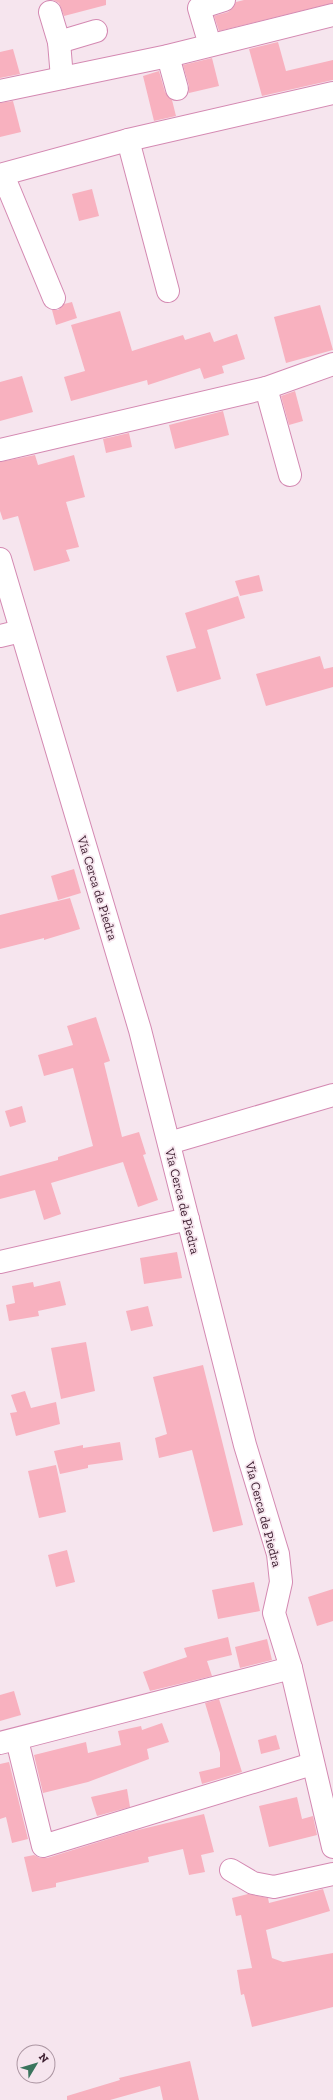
<svg xmlns="http://www.w3.org/2000/svg" width="333" height="2100" font-family="'Zilla Slab',serif">
  <style>
    .building { fill: #f8b1bf }
    .lines { fill: none; stroke-linecap: round; stroke-linejoin: round }
    .street-casing { stroke: #d489b2; stroke-width: 24 }
    .street { stroke: #fff; stroke-width: 22 }
    .labels { text-anchor: middle; stroke-width: 3.5; stroke-linejoin: round; paint-order: stroke }
    .street-label { font-size: 13px; fill: #3e2031; stroke: #f6e5ee }
  </style>
  <rect width="100%" height="100%" fill="#f6e5ee"/>
  <!-- building -->
  <g class="building">
    <path d="M53,0H106V5L64,16L59,3Z"/>
    <path d="M244,0H333V3L219,31L214,16L228,12L233,8L236,2Z"/>
    <path d="M278,42L286,71L333,60V80L262,96L249,49Z"/>
    <path d="M13,49L20,74L0,78V52Z"/>
    <path d="M212,58L219,86L189,93V86L183,65Z"/>
    <path d="M159,71L165,92L172,100L176,116L154,121L143,76Z"/>
    <path d="M13,101L21,132L0,137V103Z"/>
    <path d="M92,189L99,216L79,221L72,194Z"/>
    <path d="M72,302L77,318L56,325L52,310H58L64,304Z"/>
    <path d="M320,305L333,350L286,363L274,317Z"/>
    <path d="M120,311L132,351L183,335L185,340L210,332L214,342L237,334L245,359L222,366L224,373L204,379L200,368L148,385L147,380L71,401L64,377L85,371L71,325Z"/>
    <path d="M22,376L33,412L0,421V382Z"/>
    <path d="M295,391L303,421L289,425L281,396Z"/>
    <path d="M223,411L229,435L175,449L169,425Z"/>
    <path d="M129,433L132,447L106,453L103,439Z"/>
    <path d="M35,455L38,465L74,455L85,497L66,502L79,547L66,550L70,561L34,571L18,516L3,520L0,511V462Z"/>
    <path d="M259,575L263,591L240,596L235,581Z"/>
    <path d="M238,596L245,618L207,630L221,679L177,692L166,656L196,648L185,613Z"/>
    <path d="M320,656L324,669L333,667V687L266,706L256,674Z"/>
    <path d="M74,869L81,893L58,900L51,876Z"/>
    <path d="M70,898L80,929L44,940V938L0,949V915Z"/>
    <path d="M96,1017L110,1061L104,1063L122,1137L139,1132L146,1154L143,1155L158,1200L138,1207L123,1162L51,1183L61,1214L44,1220L35,1190L0,1199V1176L58,1160V1157L93,1146L73,1068L44,1076L38,1055L73,1045L67,1026Z"/>
    <path d="M22,1106L26,1122L10,1127L5,1111Z"/>
    <path d="M177,1252L182,1278L144,1284L140,1258Z"/>
    <path d="M60,1281L66,1305L38,1311L39,1316L9,1321L6,1305L15,1303L12,1286L33,1282L34,1287Z"/>
    <path d="M148,1306L153,1326L131,1331L126,1311Z"/>
    <path d="M86,1342L95,1391L61,1399L51,1348Z"/>
    <path d="M203,1365L243,1525L213,1532L192,1450L159,1458L155,1438L167,1434L153,1377Z"/>
    <path d="M25,1391L31,1408L56,1402L60,1424L16,1436L10,1413L17,1412L11,1395Z"/>
    <path d="M120,1442L123,1460L88,1465V1468L60,1474L54,1451L83,1445V1448Z"/>
    <path d="M56,1465L66,1512L39,1518L28,1471Z"/>
    <path d="M67,1550L75,1582L56,1587L48,1555Z"/>
    <path d="M254,1582L260,1611L218,1619L212,1590Z"/>
    <path d="M333,1589V1621L317,1626L308,1597Z"/>
    <path d="M228,1637L232,1655L207,1661L212,1676L150,1691L143,1672L187,1657L184,1648Z"/>
    <path d="M267,1639L272,1660L240,1668L235,1647Z"/>
    <path d="M14,1691L21,1715L0,1721V1695Z"/>
    <path d="M219,1699L242,1772L202,1784L199,1772L220,1767V1753L205,1703Z"/>
    <path d="M162,1723L169,1742L147,1749L149,1759L88,1782L43,1793L34,1755L86,1742L88,1753L121,1745L118,1731L141,1726L142,1730Z"/>
    <path d="M276,1735L280,1749L261,1754L258,1740Z"/>
    <path d="M9,1762L28,1839L12,1843L6,1817L0,1819V1764Z"/>
    <path d="M127,1789L130,1807L97,1816L91,1797Z"/>
    <path d="M297,1797L302,1819L313,1816L317,1835L269,1847L259,1806Z"/>
    <path d="M204,1814L214,1852L201,1855L205,1872L189,1875L183,1849L148,1857L149,1862L56,1883V1887L32,1892L24,1857L34,1855L40,1858H47L134,1831Z"/>
    <path d="M323,1889L330,1911L266,1930L272,1958L283,1962L333,1953V2007L252,2027L244,1994L241,1995L237,1970L252,1968L241,1915L236,1916L232,1898L248,1894L268,1898L269,1903Z"/>
    <path d="M190,2061L199,2100H163L160,2086L110,2100H67V2096L120,2080L119,2078Z"/>
  </g>
  <g class="lines">
    <!-- street casing -->
    <g class="street-casing">
      <g id="street">
        <path d="M50,12L59,42L62,78"/>
        <path d="M59,42L96,31"/>
        <path d="M210,45L199,8L224,0"/>
        <path d="M168,56L177,89"/>
        <path d="M0,91L168,56L333,15"/>
        <path d="M128,140L168,291"/>
        <path d="M0,175L128,140L333,93"/>
        <path d="M3,175L54,298"/>
        <path d="M266,388L290,475"/>
        <path d="M0,450L266,388L333,364"/>
        <path d="M0,559L140,1030L245,1445L278,1554L281,1582L274,1613L291,1668L333,1847"/>
        <path d="M0,636L21,631"/>
        <path d="M169,1143L333,1095"/>
        <path d="M0,1262L188,1219"/>
        <path d="M17,1740L43,1846L312,1764"/>
        <path d="M0,1743L291,1668"/>
        <path d="M231,1870L253,1883L274,1887L333,1874"/>
      </g>
    </g>
    <!-- street -->
    <use href="#street" class="street"/>
  </g>
  <g class="labels">
    <!-- street labels -->
    <g class="street-label">
      <text transform="translate(98 888) rotate(73)" y="5">Vía Cerca de Piedra</text>
      <text transform="translate(183 1201) rotate(76)" y="5">Vía Cerca de Piedra</text>
      <text transform="translate(264 1514) rotate(75)" y="5">Vía Cerca de Piedra</text>
    </g>
  </g>
  <!-- north arrow -->
  <g transform="translate(36 2064) rotate(52)"><circle r="19" fill="#f6e5ee" stroke="#ac96a2"/>
  <path d="M0-3L7 15L0 10L-7 15Z" fill="#3a745d"/>
  <text y="-6" font-size="11" font-weight="bold" text-anchor="middle" fill="#3e2031">N</text>
  </g>
</svg>
